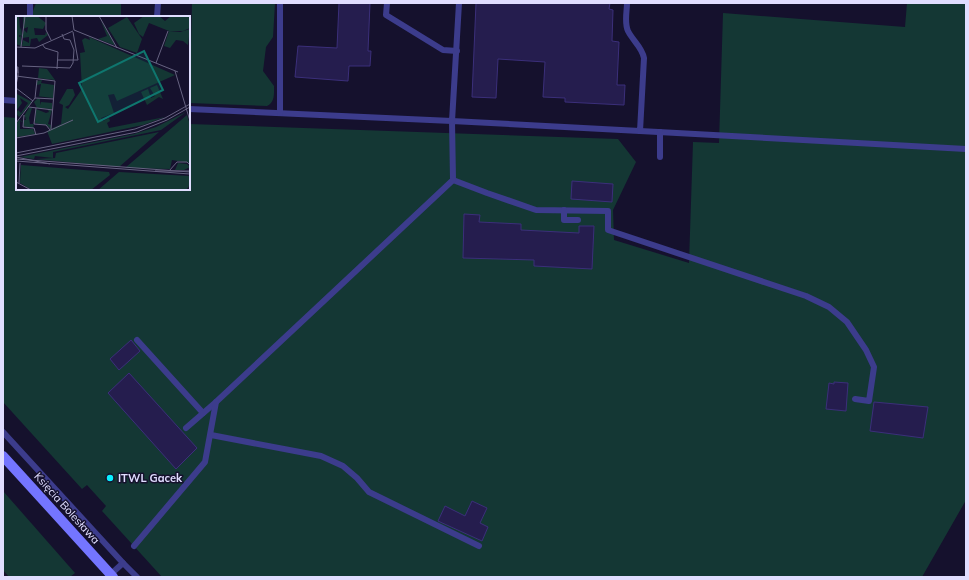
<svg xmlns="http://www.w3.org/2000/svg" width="969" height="580" font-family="Mulish,sans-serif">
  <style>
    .green { fill: #143734 }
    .building { fill: #251d4e; stroke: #3b2f7a }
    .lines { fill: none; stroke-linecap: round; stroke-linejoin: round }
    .lane { stroke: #3c3c8c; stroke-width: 6 }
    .secondary { stroke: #7475ff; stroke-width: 10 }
    .poi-dot { fill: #09efff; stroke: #15112d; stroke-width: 1.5 }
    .labels { text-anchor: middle; stroke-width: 3; stroke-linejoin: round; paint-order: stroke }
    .poi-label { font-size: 11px; font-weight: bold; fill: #e0ddff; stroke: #15112d; text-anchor: start }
    .street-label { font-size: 11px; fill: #e0ddff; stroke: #15112d }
    .inset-road { fill: none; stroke: #666381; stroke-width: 1 }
    .view { fill: #0f766e; fill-opacity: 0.15; stroke: #0f766e; stroke-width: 2 }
    .inset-edge { fill: none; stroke: #e0ddff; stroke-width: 2 }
  </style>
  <rect width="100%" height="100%" fill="#15112d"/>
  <!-- green -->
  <g class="green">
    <path d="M36,3H121V17H33V11Z"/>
    <path d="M192,3H275L273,37L266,47L263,71L274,86C274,94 275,102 267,106L189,103V44H191Z"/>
    <path d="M907,3H966V500L922,577H162L102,511L106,506L87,485L82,489L3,402V117L17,118V189H189V124L618,139L636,162L613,210L614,240L689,263L693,142L719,143L723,13L905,27Z"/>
    <path d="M3,491L75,573L70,577H9L3,570Z"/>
  </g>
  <!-- building -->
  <g class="building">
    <path d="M339,3H370L368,51H371L370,66H349L348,81L295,77L298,46L337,48Z"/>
    <path d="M476,3H610L609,9L613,10L612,41L619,42L617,85H625L624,105L565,102V98L543,97L545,62L498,59L496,98L472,97Z"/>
    <path d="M572,181L613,184L612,202L571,199Z"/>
    <path d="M464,214L480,215L479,222L521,224V230L579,233V226H594L592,269L534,266V260L463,258Z"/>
    <path d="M131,340L140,351L119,370L110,359Z"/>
    <path d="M129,373L197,448L176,469L108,393Z"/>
    <path d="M834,382L848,383L846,411L826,409L829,383L834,384Z"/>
    <path d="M874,402L928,407L923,438L870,431Z"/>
    <path d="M472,501L487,508L480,523L488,527L482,541L438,521L445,506L465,516Z"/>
  </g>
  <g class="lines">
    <!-- lane -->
    <g class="lane">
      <path d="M387,3L386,15L443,50L457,51"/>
      <path d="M627,3C627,12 624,22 628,31C633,41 642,47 644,58L640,131L452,121L453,180L487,193L536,210L608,211V230L806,296L829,307L847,322L866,350L874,367L869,401L855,399"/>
      <path d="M30,17V3"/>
      <path d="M157,17L158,3"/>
      <path d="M3,100L17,101"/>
      <path d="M189,109L452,121L459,3"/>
      <path d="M280,113V3"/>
      <path d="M640,131L966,149"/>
      <path d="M660,157V132"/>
      <path d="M564,210V220H578"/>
      <path d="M137,340L203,413"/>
      <path d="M186,428L216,402L453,180"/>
      <path d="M3,432L123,563L111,574"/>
      <path d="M211,435L321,456L343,466L357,478L369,492L479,546"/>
      <path d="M134,546L205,462L216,402"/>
      <path d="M123,563L137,577"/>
    </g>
    <!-- secondary -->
    <path class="secondary" d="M3,456L113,577"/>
  </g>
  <!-- markers -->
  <circle class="poi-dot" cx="110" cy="478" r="4"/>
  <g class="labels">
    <!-- poi labels -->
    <g class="poi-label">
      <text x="118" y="482">ITWL Gacek</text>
    </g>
    <!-- street labels -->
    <g class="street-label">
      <text transform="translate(67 508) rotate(48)" y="4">Księcia Bolesława</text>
    </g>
  </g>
  <!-- overview -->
  <g transform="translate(16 16)">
    <rect width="174" height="174" fill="#15112d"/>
    <path d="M1,0H3L4,14L5,11L6,20L3,19V21L5,20V30L0,28ZM21,0L30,7L27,13L18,12L19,19H29L30,16L32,19L23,26L21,22L15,23L14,30H6L7,24L13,27V21L6,22L8,14L11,17L12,11L7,13V1ZM128,0H143L149,5L155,0H174V12L167,15H153L133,7L127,21L123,18L118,7ZM111,1L126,23L121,37L104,31L92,12ZM85,5L98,27V29L82,23L91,20ZM174,13L172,29L167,25L160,24L154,32L148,30L153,15L164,16ZM73,21L159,59L101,85L98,78L92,79L98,97L85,102L87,105L93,102L94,105L91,107L93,112L149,101L127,109L36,128L31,115L45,108L47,89L43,87L51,73H57L59,79L53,89L49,91L52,93L66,73L64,37L69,36L66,24L69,22L74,24ZM23,52L31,53L39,64L22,62ZM26,64L25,67L38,69L37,82L20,80H23L25,68L21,69V65ZM141,69L147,83L143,81L131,89L125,76L132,73L135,82L139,80L134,72ZM1,74V78L16,86L3,101L0,97L2,94L5,97L12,87L4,82L6,87L0,95V76ZM22,82L24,83V89L25,86L36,87V93L21,92L18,86ZM13,92H16L13,102L14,108H18L17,112L7,110L8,104H10L9,101L12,103L8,100ZM20,93L30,97L33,96L32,94H36L32,108L35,109V113L30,109L19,107ZM170,96L145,114L37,136V142L19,140L18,143L4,141L118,118L140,111ZM171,99L174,109V147L156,144L154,153L109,152ZM3,104L6,105L7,106L4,105V113H17L19,118L1,121L0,108ZM143,116L103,151L19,143L39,142L40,137ZM162,147L171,148L174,151L168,154H159ZM5,149L93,156L94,159L75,174H16L4,167ZM103,156L174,160V169L170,174H82Z" fill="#143734"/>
    <path class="inset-road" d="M30,0V14L35,24M56,0L58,14M83,0L101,32M58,14L162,56M26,28L29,32L42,36L41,53M0,31L19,32L57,15M5,31L9,0M42,44H62L57,16M140,47L152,15M6,50L54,52L57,47L58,34L54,24L48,23L46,18M159,55L174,105M0,60L39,65L35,113M0,69L2,60V51H1L2,57M0,72L17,85M19,82L38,83M13,91L37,94M20,92L18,108L30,109L34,114M8,99L7,111L18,112L20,119M0,107L19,82L21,64M0,122L28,117L57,104M0,137L119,113L149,102L174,88M0,140L121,116L151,104L174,91M0,141L34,148M0,143L174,156M0,145L174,158M139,155H174M153,155L161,146H171L174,149M0,166L15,174M3,167L4,147"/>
    <path class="view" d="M128,35L147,74L82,106L63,67Z"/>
    <rect width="174" height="174" class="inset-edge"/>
  </g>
  <!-- border -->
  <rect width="969" height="580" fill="none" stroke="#e0ddff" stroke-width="8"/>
</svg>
